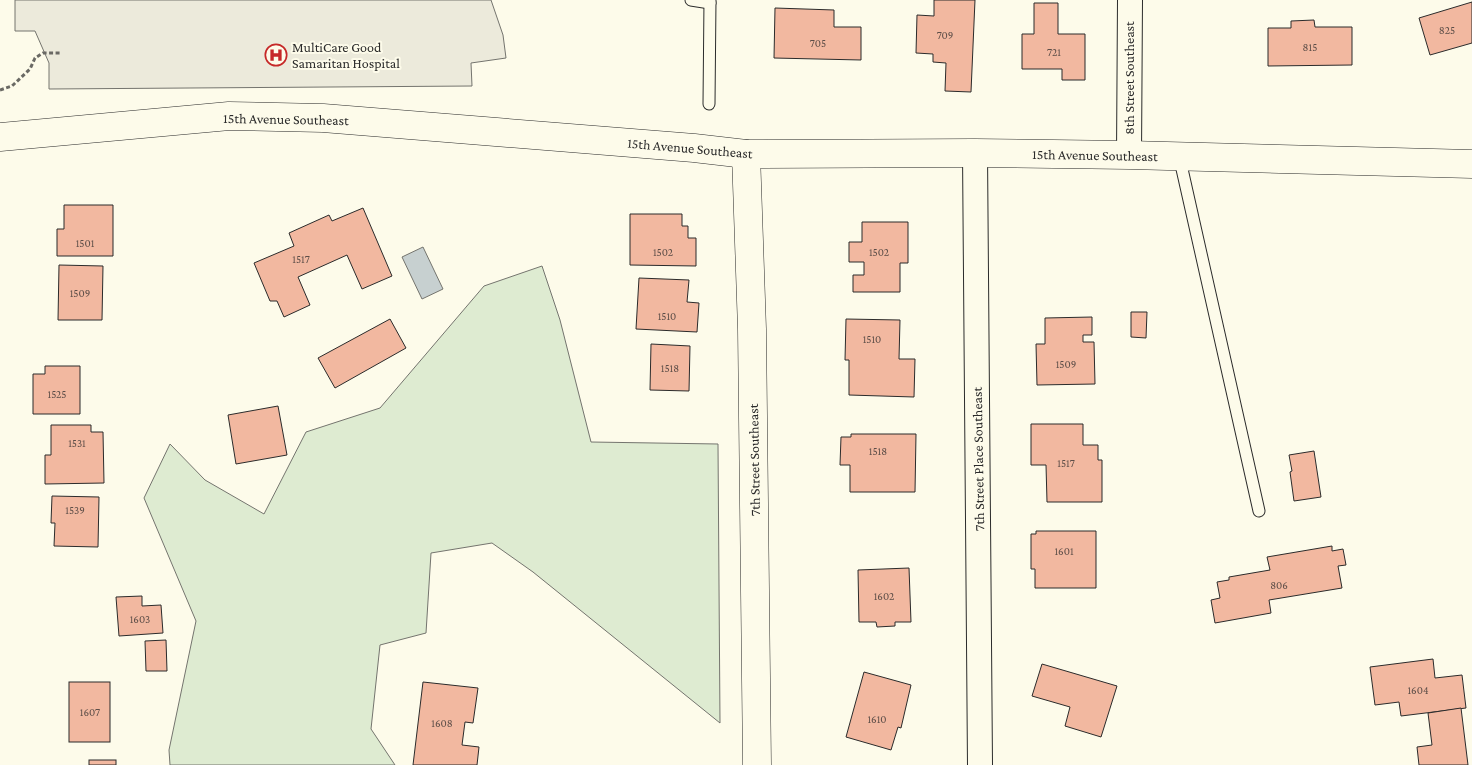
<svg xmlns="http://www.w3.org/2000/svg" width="1472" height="765" font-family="'Crimson Pro',serif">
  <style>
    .green { fill: #deebd1; stroke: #74746e }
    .parking { fill: #eceadb; stroke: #74746e }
    .water { fill: #c7d0d0; stroke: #74746e }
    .building { fill: #f2b8a0; stroke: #2b2b2b }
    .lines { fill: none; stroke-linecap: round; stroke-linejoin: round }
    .service-casing { stroke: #2b2b2b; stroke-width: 13 }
    .minor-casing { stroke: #2b2b2b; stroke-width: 26 }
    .tertiary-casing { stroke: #2b2b2b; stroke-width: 29 }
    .path { stroke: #6a6964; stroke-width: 3; stroke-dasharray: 4 2.5; stroke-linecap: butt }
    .service { stroke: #fdfbea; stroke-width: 11 }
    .minor { stroke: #fdfbea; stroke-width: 24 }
    .tertiary { stroke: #fdfbea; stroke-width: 28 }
    .labels { text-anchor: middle; stroke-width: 4; stroke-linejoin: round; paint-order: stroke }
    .number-label { font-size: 11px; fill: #5d4e48 }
    .poi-label { font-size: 14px; fill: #2b2b2b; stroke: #fdfbea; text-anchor: start }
    .street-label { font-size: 14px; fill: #2b2b2b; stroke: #fdfbea }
  </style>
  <rect width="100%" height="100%" fill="#fdfbea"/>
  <!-- green -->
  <path class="green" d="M542,266L560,320L591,442L718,444L720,723L533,572L492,543L431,553L426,633L380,645L371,729L395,765H170L169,750L196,621L144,498L170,444L205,480L264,514L306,432L380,408L484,286Z"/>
  <!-- parking -->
  <path class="parking" d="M15,0H491L503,35L506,58L471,63L472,86L49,89V63L35,31H15Z"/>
  <!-- water -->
  <path class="water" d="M423,247L443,289L422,299L402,257Z"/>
  <!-- building -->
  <g class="building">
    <path d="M934,0H975L971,92L945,91L946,63L933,62V54L916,53L917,15L934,16Z"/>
    <path d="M1472,2V43L1430,55L1419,18Z"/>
    <path d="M1034,3H1058V34H1085V80H1062V69H1022V34H1034Z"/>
    <path d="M775,8L834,10V27H861V60L774,58Z"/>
    <path d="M1314,20L1315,27H1352V65L1268,66V28H1291V21Z"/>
    <path d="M64,205H113V256H57V229H64Z"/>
    <path d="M363,208L392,276L362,289L347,255L298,277L310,305L284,317L277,301H270L254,263L294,246L289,233L329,215L332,221Z"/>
    <path d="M630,214H682V226H688V238H696V266L630,265Z"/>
    <path d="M862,222H908V263H900V292H853V275H864V262H849V242H862Z"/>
    <path d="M59,265L103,266L102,320H58Z"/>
    <path d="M639,278L689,280L687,302L699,303L697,332L636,329Z"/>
    <path d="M1131,312H1147L1146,338L1131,337Z"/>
    <path d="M1092,317V335H1083V342H1094L1095,384L1037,385L1036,344H1045V318Z"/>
    <path d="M390,319L406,348L335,388L318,358Z"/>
    <path d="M846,319L900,320L899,359H915L914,397L849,395V360H845Z"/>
    <path d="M651,344L690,346L689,391L650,390Z"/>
    <path d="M45,366H80V414H33V374H45Z"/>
    <path d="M278,406L287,455L236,464L228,415Z"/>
    <path d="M1031,424H1083V445H1098V460H1102V502H1047L1046,465H1031Z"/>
    <path d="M51,425H91V432H103L104,483L45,484V455H51Z"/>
    <path d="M851,434H916L915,492H850V465H840L841,437H851Z"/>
    <path d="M1314,451L1321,497L1294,501L1290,472L1292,471L1289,455Z"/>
    <path d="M52,496L99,497L98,547L54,546L55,523H51Z"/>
    <path d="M1036,531H1096V588H1035V569H1031V534H1036Z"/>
    <path d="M1332,546V551L1343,549L1346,565L1338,566L1342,588L1269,600L1271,613L1215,623L1211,600L1220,598L1217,582L1229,580V577L1270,570L1267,557Z"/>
    <path d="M909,568L911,622H895V626L877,627L876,622H859L858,570Z"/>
    <path d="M142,596V606L161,605L163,633L119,636L116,597Z"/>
    <path d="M166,640L167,671H146L145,641Z"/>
    <path d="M1433,659L1435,678L1462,675L1466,708L1401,716L1399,702L1375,705L1370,667Z"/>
    <path d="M1042,664L1117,686L1101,737L1065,726L1070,707L1032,696Z"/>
    <path d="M864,672L911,685L901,728L898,727L891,750L846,737Z"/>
    <rect x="69" y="682" width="41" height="60"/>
    <path d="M423,682L478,688L473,723L465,722L462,745L479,747L477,765H413Z"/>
    <path d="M1461,708L1468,765H1419L1417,747L1432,745L1428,713Z"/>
    <rect x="89" y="760" width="27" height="5"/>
  </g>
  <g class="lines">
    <!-- service casing -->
    <g class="service-casing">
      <g id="service">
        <path d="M691,0L710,3"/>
        <path d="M709,104L710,0"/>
        <path d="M1178,157L1182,169L1259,511"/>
      </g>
    </g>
    <!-- minor casing -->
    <g class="minor-casing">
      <g id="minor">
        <path d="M975,153L980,765"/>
        <path d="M1129,155L1130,0"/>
      </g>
    </g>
    <!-- tertiary casing -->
    <g class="tertiary-casing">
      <g id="tertiary">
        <path d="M0,137L229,116L323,118L694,148L746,154L975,153L1129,155L1472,164"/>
        <path d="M746,154L752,329L757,765"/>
      </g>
    </g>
    <!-- path -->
    <path class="path" d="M0,90L12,86L30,69L35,58L43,53H62"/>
    <!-- service -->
    <use href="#service" class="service"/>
    <!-- minor -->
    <use href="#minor" class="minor"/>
    <!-- tertiary -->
    <use href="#tertiary" class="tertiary"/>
  </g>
  <!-- icons -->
  <defs>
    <g id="hospital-ring" transform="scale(1.125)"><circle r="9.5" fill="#fdfbea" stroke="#c62828" stroke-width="1.5"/><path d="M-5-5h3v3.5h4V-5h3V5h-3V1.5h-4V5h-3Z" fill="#c62828"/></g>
  </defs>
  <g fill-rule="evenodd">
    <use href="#hospital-ring" x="276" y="55"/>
  </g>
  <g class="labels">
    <!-- number labels -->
    <g class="number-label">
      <text x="1447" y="34">825</text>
      <text x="945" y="39">709</text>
      <text x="818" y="47">705</text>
      <text x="1310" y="51">815</text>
      <text x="1054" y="56">721</text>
      <text x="85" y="247">1501</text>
      <text x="663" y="256">1502</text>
      <text x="879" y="256">1502</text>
      <text x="301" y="263">1517</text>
      <text x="80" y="297">1509</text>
      <text x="667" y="320">1510</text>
      <text x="872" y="343">1510</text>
      <text x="1066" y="368">1509</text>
      <text x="670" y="372">1518</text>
      <text x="57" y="398">1525</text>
      <text x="77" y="447">1531</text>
      <text x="878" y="455">1518</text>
      <text x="1066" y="467">1517</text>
      <text x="75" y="514">1539</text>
      <text x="1064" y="555">1601</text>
      <text x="1279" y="589">806</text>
      <text x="884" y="600">1602</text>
      <text x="140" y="623">1603</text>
      <text x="1418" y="694">1604</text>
      <text x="90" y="716">1607</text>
      <text x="877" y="723">1610</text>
      <text x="442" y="727">1608</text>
    </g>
    <!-- poi labels -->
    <g class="poi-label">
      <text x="292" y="52">MultiCare Good<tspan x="292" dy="16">Samaritan Hospital</tspan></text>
    </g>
    <!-- street labels -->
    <g class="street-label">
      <text transform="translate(1129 78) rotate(-90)" y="5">8th Street Southeast</text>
      <text transform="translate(286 119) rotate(1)" y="5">15th Avenue Southeast</text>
      <text transform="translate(690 148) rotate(5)" y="5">15th Avenue Southeast</text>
      <text transform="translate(1095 155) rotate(1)" y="5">15th Avenue Southeast</text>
      <text transform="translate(978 459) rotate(-91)" y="5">7th Street Place Southeast</text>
      <text transform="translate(754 460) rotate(-91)" y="5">7th Street Southeast</text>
    </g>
  </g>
</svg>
